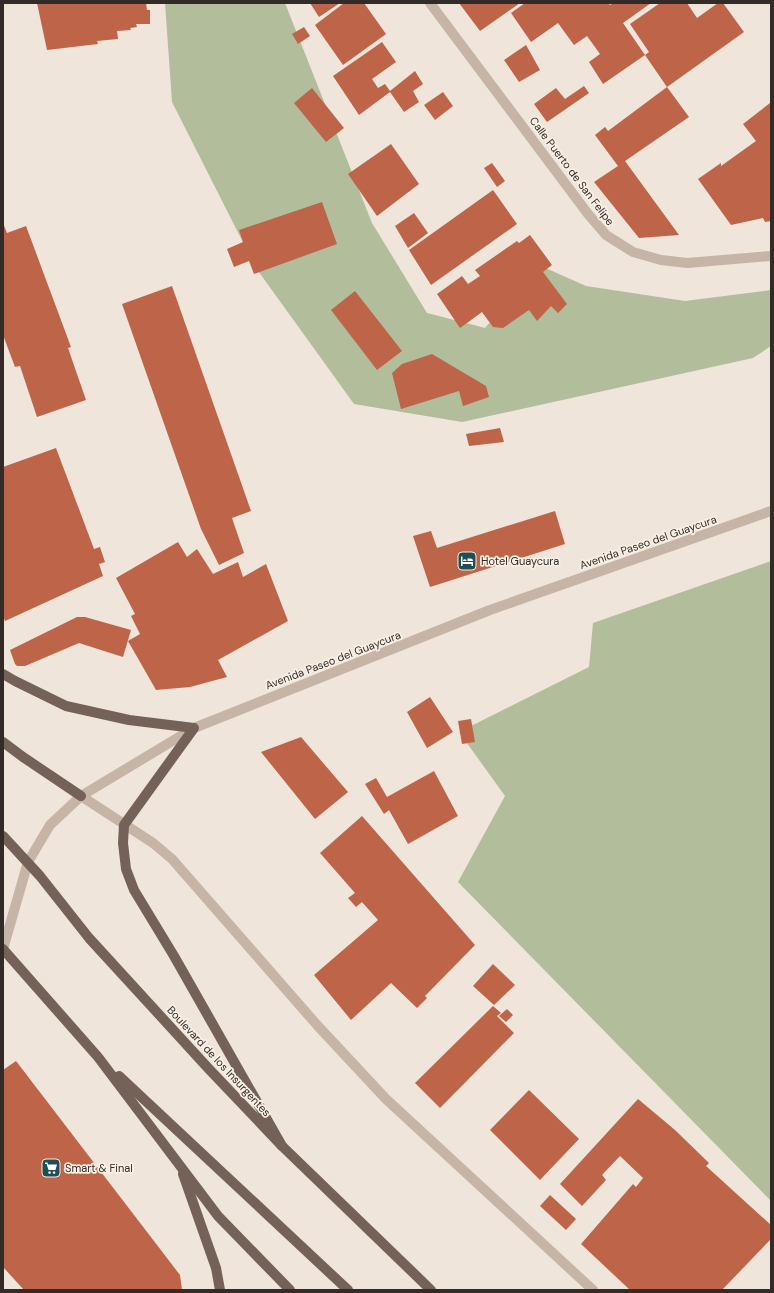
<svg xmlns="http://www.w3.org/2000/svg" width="774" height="1293" font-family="'DM Sans',sans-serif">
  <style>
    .green { fill: #b2bd9b }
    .building { fill: #be6449 }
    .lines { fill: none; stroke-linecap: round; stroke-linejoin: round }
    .minor { stroke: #c6b5a7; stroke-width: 10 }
    .major { stroke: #746259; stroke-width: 10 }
    .labels { text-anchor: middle; stroke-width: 3.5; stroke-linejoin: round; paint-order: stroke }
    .street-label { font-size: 11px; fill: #332b27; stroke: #f8efe5 }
    .poi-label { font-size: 11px; fill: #332b27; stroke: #f8efe5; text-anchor: start }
  </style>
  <rect width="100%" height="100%" fill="#efe5da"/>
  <!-- green -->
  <g class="green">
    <path d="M165,3H285L372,223L427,313L485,328L541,266L586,286L685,301L771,290V346L753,358L462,422L354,404L256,268L172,102Z"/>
    <path d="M771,561V1201L458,882L505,796L459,732L589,667L593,623Z"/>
  </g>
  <!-- building -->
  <g class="building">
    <path d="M37,3H146L147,10H150V24H136L137,27L130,28L131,30L117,31L118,39L97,41L98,44L47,50Z"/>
    <path d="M310,3H340L319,17Z"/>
    <path d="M344,3H364L386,34L343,65L315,25Z"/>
    <path d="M459,3H520L480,31Z"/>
    <path d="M525,3H608L610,5L613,3H651L623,23L645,55L603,84L589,62L600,54L587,36L574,45L558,23L531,42L511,13Z"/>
    <path d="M660,3H687L697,18L718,3H723L744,32L667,87L645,55L649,52L630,24Z"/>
    <path d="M304,27L310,36L298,44L292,34Z"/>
    <path d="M382,42L396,62L372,79L378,88L385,84L390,91L415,71L423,84L413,91L419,102L404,112L390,92L359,115L333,76Z"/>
    <path d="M526,45L540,70L519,82L504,60Z"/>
    <path d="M584,86L589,93L547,122L534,104L556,88L565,99Z"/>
    <path d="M667,87L689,117L625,161L679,235L639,238L594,182L618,166L595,135L605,127L608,131Z"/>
    <path d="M312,88L344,128L326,142L294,103Z"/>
    <path d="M443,92L453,106L435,120L424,105Z"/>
    <path d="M770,103L771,221L765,222L763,218L731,225L698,179L721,163V166L756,141L743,124Z"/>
    <path d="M391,144L419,184L377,216L348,174Z"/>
    <path d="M492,163L505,181L497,187L484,168Z"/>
    <path d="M493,190L517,224L431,285L409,250Z"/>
    <path d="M322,202L337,244L254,274L249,261L234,267L227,249L243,242L239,230Z"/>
    <path d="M414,213L428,233L408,248L395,226Z"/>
    <path d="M3,223L7,233L26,226L71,347L68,348L86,400L37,417L20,366L15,367L3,335Z"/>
    <path d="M530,235L552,265L543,272L567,304L558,313L551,306L537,321L529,310L503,328L493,327L482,312L460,328L437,294L462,276L468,284L480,276L475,270L517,241L519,243Z"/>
    <path d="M172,286L251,511L232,518L244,553L219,565L201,529L122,304Z"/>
    <path d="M355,291L402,351L377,370L331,310Z"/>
    <path d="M432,354L486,386L489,397L463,406L459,391L401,409L392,373L402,364Z"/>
    <path d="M500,428L504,442L469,446L466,434Z"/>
    <path d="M56,448L94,549L100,547L105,562L99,564L103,576L5,621L3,616V467Z"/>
    <path d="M555,511L565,544L430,587L413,536L431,531L437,548Z"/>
    <path d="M178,542L187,557L197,549L213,574L238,562L243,577L266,564L288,621L218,660L227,677L190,687L156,690L128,641L140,634L131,616L135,614L116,578Z"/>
    <path d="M77,617H85L131,630L123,657L79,643L25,666H17L15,664L10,650Z"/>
    <path d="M430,697L453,732L427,748L407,712Z"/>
    <path d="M471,719L475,742L462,744L458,721Z"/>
    <path d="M301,737L348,792L315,819L261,752Z"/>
    <path d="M434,771L458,816L408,844L389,810L384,814L365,784L376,778L387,797Z"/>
    <path d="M362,816L475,945L425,996L427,998L417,1008L391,983L351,1020L314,975L378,920L362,902L356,907L348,898L355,893L320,853Z"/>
    <path d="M493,964L515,985L494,1005L473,986Z"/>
    <path d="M493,1006L501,1013L497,1016L514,1033L440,1108L415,1083Z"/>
    <path d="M507,1009L513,1015L506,1022L499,1016Z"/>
    <path d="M16,1061L180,1275L182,1290H24L3,1267V1070Z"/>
    <path d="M529,1090L579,1139L540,1180L490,1130Z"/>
    <path d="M638,1099L675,1130L709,1163L706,1166L771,1225V1239L722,1290H630L581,1244L633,1184L636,1187L643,1178L620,1156L602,1175L606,1180L582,1206L560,1184Z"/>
    <path d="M550,1195L576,1219L566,1230L540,1206Z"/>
  </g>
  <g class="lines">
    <!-- minor -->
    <g class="minor">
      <path d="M430,3L588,214L606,235L633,252L661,260L687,263L771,256"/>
      <path d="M81,796L153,843L172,859L317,1025L386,1099L593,1290"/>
      <path d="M3,949L28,862L50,825L81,796L194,728L490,610L771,511"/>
    </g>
    <!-- major -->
    <g class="major">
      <path d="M3,674L15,681L66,706L129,720L194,728L124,825L123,843L126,869L134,890L174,956L282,1146"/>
      <path d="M3,742L23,757L81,796"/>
      <path d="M3,836L40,876L89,938L208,1068L282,1146L431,1290"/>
      <path d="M3,949L98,1057L218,1216L290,1290"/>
      <path d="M119,1076L348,1290"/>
      <path d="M183,1174L216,1268L220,1290"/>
    </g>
  </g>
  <!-- icons -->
  <defs>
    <g id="hotel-square" transform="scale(1)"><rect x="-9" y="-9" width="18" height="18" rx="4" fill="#1f4f52" stroke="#f8efe5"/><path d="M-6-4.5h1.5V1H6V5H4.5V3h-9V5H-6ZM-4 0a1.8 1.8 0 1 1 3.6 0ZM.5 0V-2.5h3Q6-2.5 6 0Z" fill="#fff"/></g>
    <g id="supermarket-square" transform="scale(1)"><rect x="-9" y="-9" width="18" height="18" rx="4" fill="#1f4f52" stroke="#f8efe5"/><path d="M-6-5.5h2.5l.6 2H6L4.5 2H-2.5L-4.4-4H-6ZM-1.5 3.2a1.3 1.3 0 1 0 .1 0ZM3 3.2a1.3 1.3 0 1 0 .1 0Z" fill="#fff"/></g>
  </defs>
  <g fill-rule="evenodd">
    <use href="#hotel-square" x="467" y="561"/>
    <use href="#supermarket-square" x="51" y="1168"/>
  </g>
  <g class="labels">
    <!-- street labels -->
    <g class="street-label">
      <text transform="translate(572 171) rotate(53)" y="4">Calle Puerto de San Felipe</text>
      <text transform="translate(648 542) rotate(-19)" y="4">Avenida Paseo del Guaycura</text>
      <text transform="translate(333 660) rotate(-21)" y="4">Avenida Paseo del Guaycura</text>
      <text transform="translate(219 1061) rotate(47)" y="4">Boulevard de los Insurgentes</text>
    </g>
    <!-- poi labels -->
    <g class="poi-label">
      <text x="481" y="565">Hotel Guaycura</text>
      <text x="65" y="1172">Smart &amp; Final</text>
    </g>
  </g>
  <!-- border -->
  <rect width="774" height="1293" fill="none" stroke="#332b27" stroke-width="8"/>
</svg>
